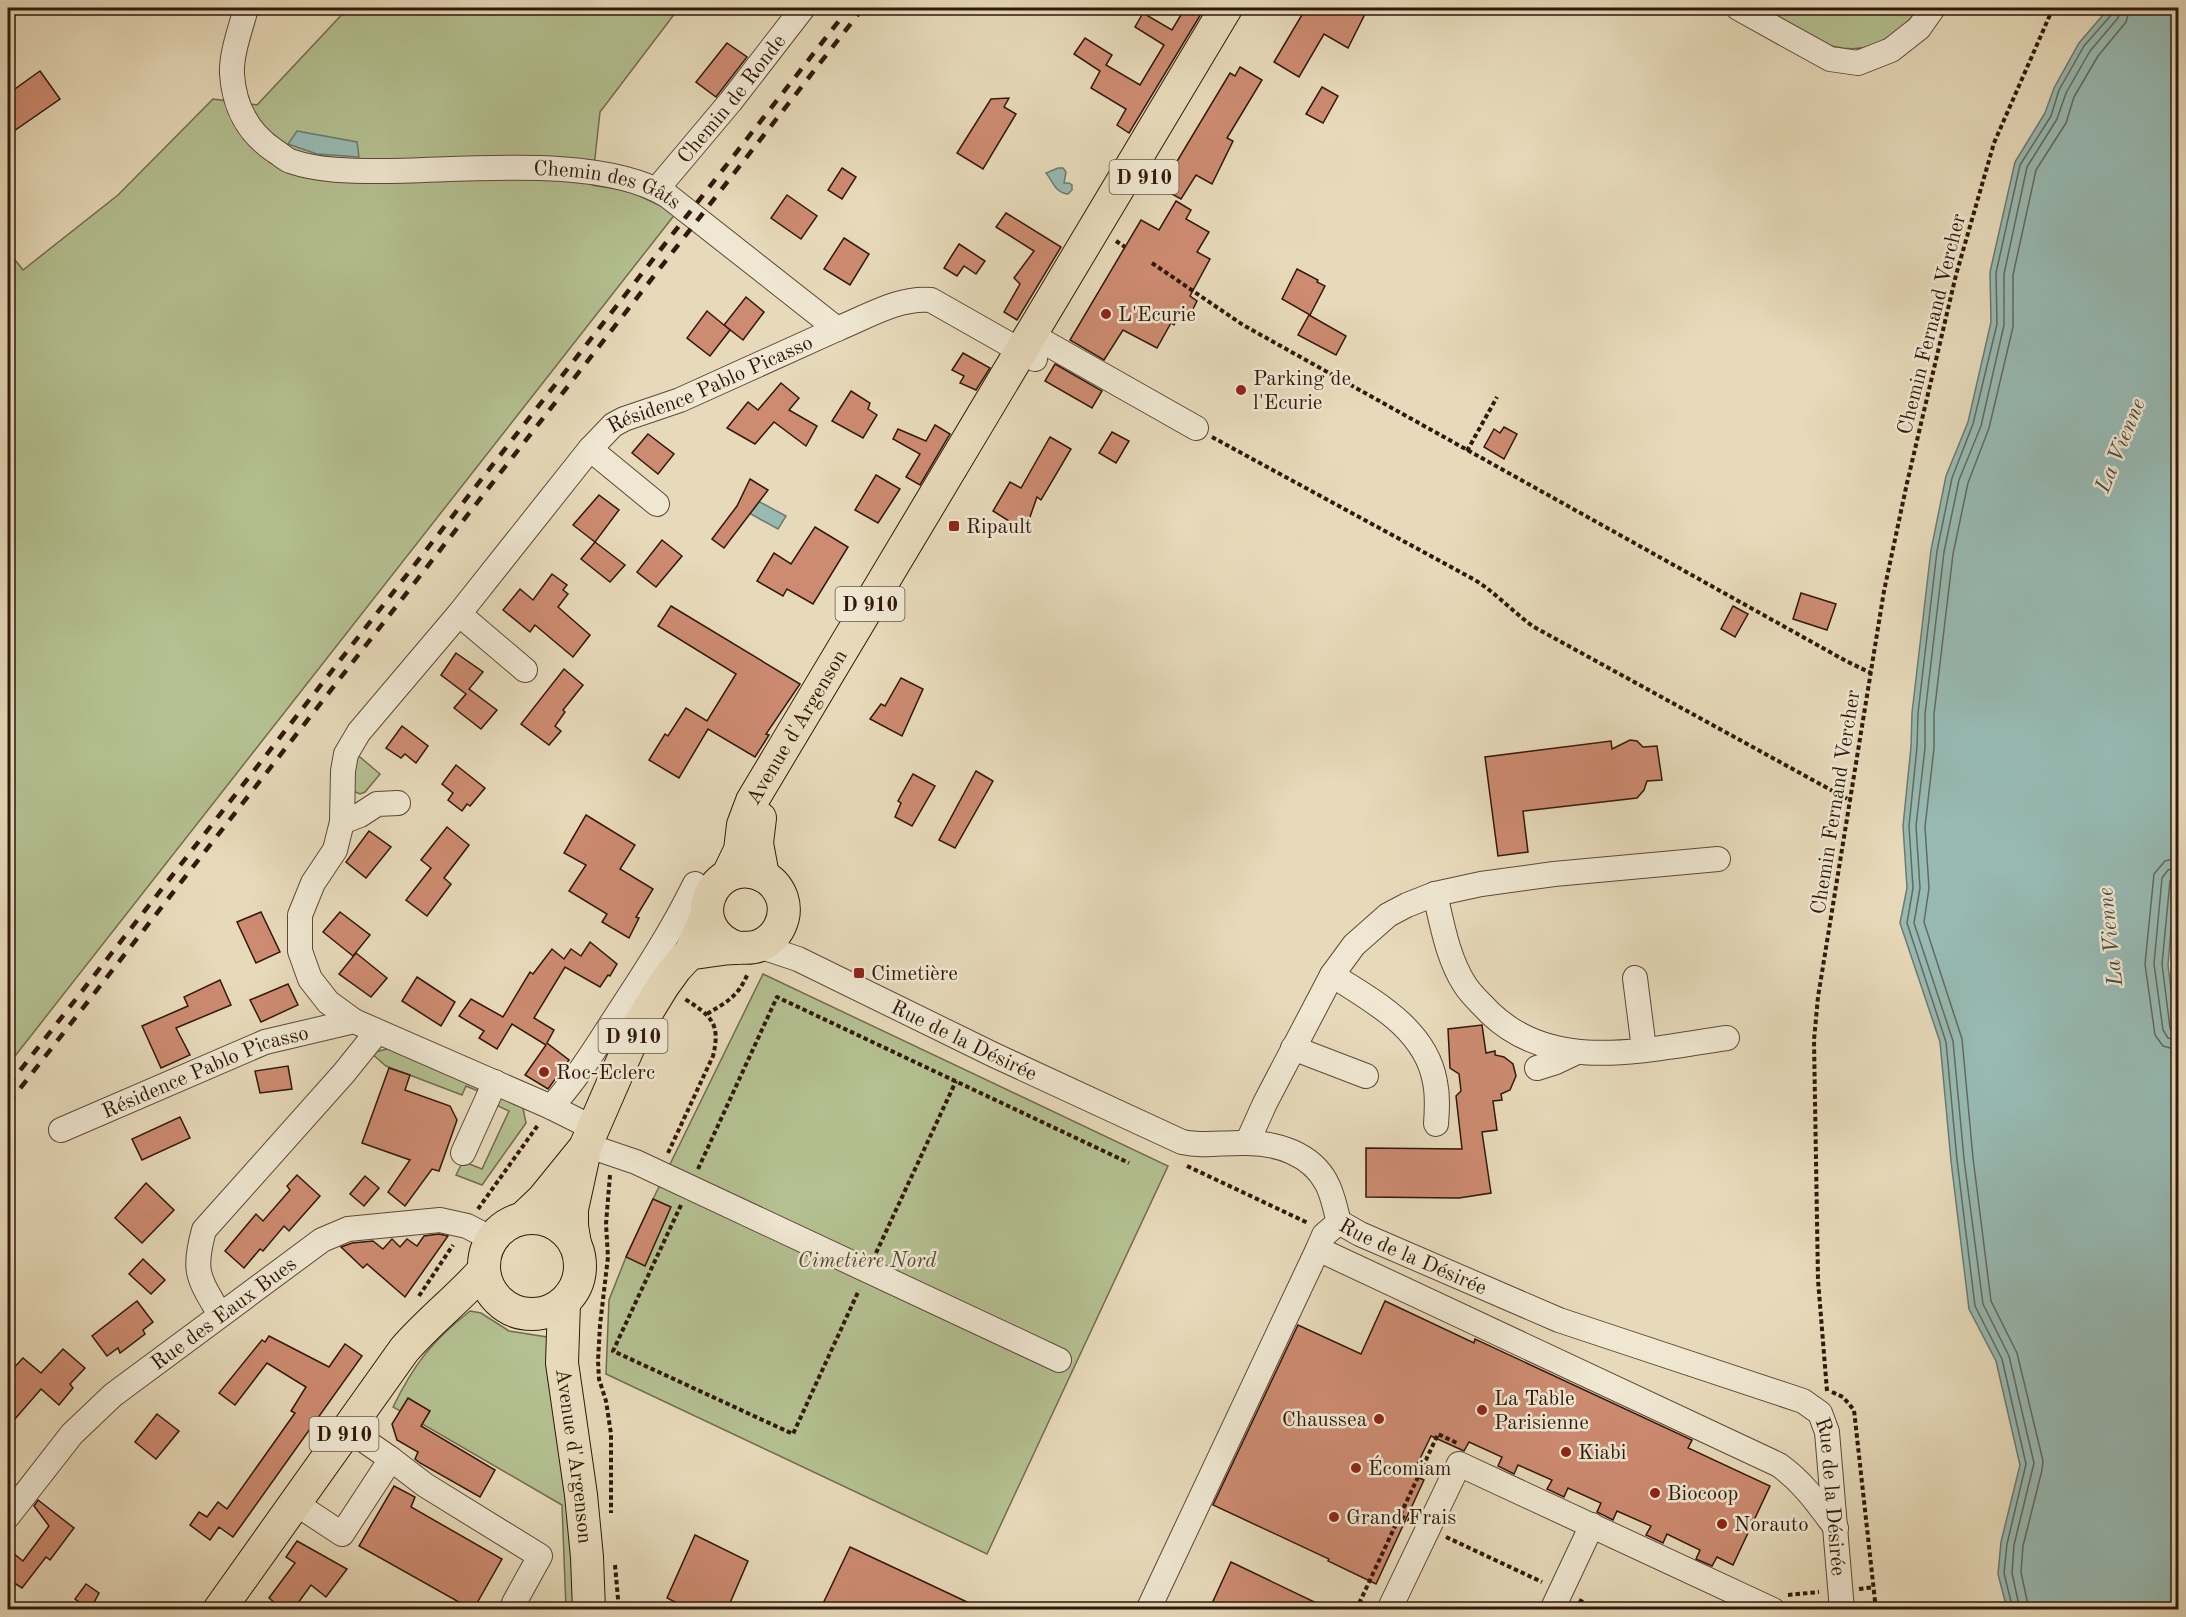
<svg xmlns="http://www.w3.org/2000/svg" width="2186" height="1617" font-family="'Old Standard TT',serif">
  <style>
    .green { fill: #b4c091; stroke: #726c4e; stroke-width: 1.5 }
    .water { fill: #97bab3; stroke: #6e796f; stroke-width: 1.5 }
    .lines { fill: none; stroke-linecap: round; stroke-linejoin: round }
    .shore { stroke: #64695e; stroke-width: 1.5 }
    .building { fill: #cd8b71; stroke: #31180a; stroke-width: 1.5 }
    .minor-casing { stroke: #5e4836; stroke-width: 26 }
    .major-casing { stroke: #31180a; stroke-width: 34 }
    .path { stroke: #31180a; stroke-width: 4; stroke-dasharray: 4.5 3; stroke-linecap: butt }
    .minor { stroke: #efe7d2; stroke-width: 24 }
    .major { stroke: #e7daba; stroke-width: 32 }
    .rail { stroke: #31180a; stroke-width: 4.5; stroke-dasharray: 10 10; stroke-linecap: butt }
    .poi-dot { fill: #8f2418; stroke: #efe7d2; stroke-width: 2 }
    .labels { text-anchor: middle; stroke-width: 5; stroke-linejoin: round; paint-order: stroke }
    .shield { fill: #efe7d2; stroke: #6a5646; stroke-width: 1.5 }
    .shield-label { font-size: 20px; font-weight: bold; fill: #31180a }
    .street-label { font-size: 21px; fill: #31180a; stroke: #efe7d2 }
    .poi-label { font-size: 21px; fill: #31180a; stroke: #efe7d2; text-anchor: start }
    .park-label { font-size: 21px; font-style: italic; fill: #584a32; stroke: #efe7d2 }
    .water-label { font-size: 22px; font-style: italic; fill: #50493d; stroke: #efe7d2 }
  </style>
  <rect width="100%" height="100%" fill="#e7daba"/>
  <filter id="stains"><feTurbulence type="fractalNoise" baseFrequency=".00333" numOctaves="4"/><feColorMatrix values="0 0 0 0 .2 0 0 0 0 .09 0 0 0 0 .02 0 0 0 .5 -.17"/></filter>
  <radialGradient id="worn" r=".72"><stop offset=".6" stop-color="#630" stop-opacity="0"/><stop offset="1" stop-color="#630" stop-opacity=".3"/></radialGradient>
  <!-- green -->
  <g class="green">
    <path d="M348,8H679L600,112L592,185L629,191L676,213L8,1065V251L23,270L118,195L213,99L257,105Z"/>
    <path d="M1762,8H1919C1911,19 1901,29 1889,37C1843,68 1802,31 1762,8Z"/>
    <path d="M354,752L380,774L365,792L360,794L355,792L353,787Z"/>
    <path d="M763,974L1168,1166L987,1554L606,1374L609,1300L626,1257L653,1199Z"/>
    <path d="M391,1048L480,1086L478,1091L466,1086L462,1095L386,1066L371,1053Z"/>
    <path d="M499,1095L522,1103L526,1123L482,1185L456,1175L461,1165L467,1163L482,1169L509,1111L494,1104Z"/>
    <path d="M470,1311L481,1313L509,1331L547,1337L569,1509L576,1609H566L562,1505L393,1407C414,1364 432,1341 470,1311Z"/>
  </g>
  <!-- water -->
  <g class="water">
    <path d="M2109,8H2178V850L2168,965L2178,1047V1609H2007L1998,1574L2001,1542L2020,1465L1996,1361L1969,1309L1951,1161L1940,1042L1900,923L1907,888L1903,826L1911,747L1912,713L1931,550L1946,476L1968,422L1991,322L1990,272L2015,162L2045,113L2054,88L2079,43Z"/>
    <path d="M297,131L357,142L359,157L317,154L288,144Z"/>
    <path d="M1058,168H1063L1066,172L1064,183H1069L1072,185V190L1068,194C1055,193 1053,181 1046,173Z"/>
    <path d="M756,500L786,516L778,529L749,513Z"/>
  </g>
  <g class="lines">
    <!-- shore -->
    <g class="shore">
      <path d="M2178,858L2165,861L2154,874L2145,964L2155,1035L2163,1046L2178,1050"/>
      <path d="M2178,867L2168,870L2162,878L2154,964L2163,1030L2168,1038L2178,1041"/>
      <path d="M2178,874L2173,876L2170,881L2162,964L2170,1028L2173,1032L2178,1033"/>
      <path d="M2013,1610L2004,1573L2007,1544L2026,1464L2002,1359L1975,1306L1957,1160L1946,1042L1907,923L1913,888L1909,826L1917,747L1918,713L1937,551L1952,478L1973,424L1997,324L1996,273L2020,165L2051,116L2059,90L2084,46L2112,14L2113,8"/>
      <path d="M2020,1610L2012,1573L2014,1545L2034,1463L2009,1356L1983,1304L1964,1159L1953,1041L1914,923L1920,888L1916,826L1925,748V714L1944,552L1959,480L1981,426L2004,325V274L2027,167L2057,119L2066,93L2090,51L2118,18L2121,8"/>
      <path d="M2029,1610L2021,1572L2023,1546L2042,1470L2043,1461L2017,1353L1991,1301L1973,1158L1962,1039L1924,922L1929,888L1925,827L1934,748V714L1953,554L1968,483L1989,428L2013,327V275L2036,170L2066,123L2074,97L2098,56L2126,22L2130,8"/>
    </g>
  </g>
  <!-- building -->
  <g class="building">
    <path d="M1185,8H1191L1201,14L1129,133L1117,125L1126,109L1091,88L1100,71L1074,54L1085,38L1112,55L1106,65L1140,85L1164,45L1135,27L1143,13L1172,30Z"/>
    <path d="M1306,8H1368L1348,48L1324,34L1299,77L1274,62Z"/>
    <path d="M727,43L747,57L716,97L696,82Z"/>
    <path d="M1240,67L1262,80L1227,138L1233,141L1212,184L1196,175L1181,199L1161,188L1230,73L1235,76Z"/>
    <path d="M40,71L60,99L8,135V94Z"/>
    <path d="M1322,87L1338,96L1323,123L1306,114Z"/>
    <path d="M1009,98L1004,107L1016,114L983,169L957,153L991,99Z"/>
    <path d="M842,168L856,177L842,199L828,190Z"/>
    <path d="M787,195L817,216L801,239L771,218Z"/>
    <path d="M1176,201L1191,210L1186,219L1209,232L1197,252L1210,259L1190,296L1197,301L1190,315L1181,309L1174,325L1171,323L1157,348L1123,330L1104,360L1070,340L1141,220L1159,230Z"/>
    <path d="M1006,213L1061,247L1017,320L1004,312L1020,284L1014,278L1034,251L996,227Z"/>
    <path d="M844,238L869,254L850,285L824,269Z"/>
    <path d="M959,244L985,261L976,274L964,266L957,276L944,268Z"/>
    <path d="M1297,269L1318,280L1317,282L1325,286L1310,315L1282,299Z"/>
    <path d="M746,297L764,312L743,340L724,325Z"/>
    <path d="M707,311L730,330L710,356L687,338Z"/>
    <path d="M1309,315L1346,336L1336,355L1298,335Z"/>
    <path d="M963,353L990,368L976,390L960,383L964,376L952,370Z"/>
    <path d="M1055,364L1102,391L1092,408L1045,381Z"/>
    <path d="M781,383L799,398L789,410L817,426L806,446L774,422L755,444L727,428L748,402L758,410Z"/>
    <path d="M851,391L870,403L868,409L877,415L863,438L832,421Z"/>
    <path d="M935,425L950,434L920,485L906,477L920,454L893,439L898,429L926,441Z"/>
    <path d="M1504,427L1517,434L1504,459L1484,447L1494,429L1500,433Z"/>
    <path d="M1112,432L1129,441L1116,463L1099,453Z"/>
    <path d="M648,434L674,454L658,474L632,453Z"/>
    <path d="M1050,437L1071,449L1041,500L1037,497L1025,531L993,511L1010,482L1021,488Z"/>
    <path d="M876,475L900,489L878,523L855,510Z"/>
    <path d="M750,479L768,490L724,548L712,539L737,506Z"/>
    <path d="M599,495L619,510L595,542L573,525Z"/>
    <path d="M815,527L848,547L813,604L787,589L783,596L757,581L774,553L791,564Z"/>
    <path d="M662,540L682,556L656,587L637,572Z"/>
    <path d="M595,542L625,565L610,582L581,559Z"/>
    <path d="M552,574L567,585L563,590L568,594L558,607L590,635L573,657L535,625L530,632L503,610L520,589L533,600Z"/>
    <path d="M1801,593L1836,604L1827,630L1793,619Z"/>
    <path d="M671,606L800,684L766,734L769,735L755,757L708,729L679,778L649,760L665,734L668,736L686,708L707,721L736,674L658,626Z"/>
    <path d="M1733,606L1748,614L1735,637L1721,629Z"/>
    <path d="M456,653L483,672L469,689L497,710L481,729L454,708L466,694L441,675Z"/>
    <path d="M564,669L583,685L563,710L565,712L555,726L561,731L549,745L521,724Z"/>
    <path d="M901,678L923,689L902,736L870,719L881,704L885,706Z"/>
    <path d="M402,726L428,746L416,763L405,754L401,758L386,748Z"/>
    <path d="M1630,740L1637,741L1643,747L1657,746L1662,780L1647,781L1644,790L1637,798L1523,811L1528,852L1498,856L1485,757L1611,741L1612,749Z"/>
    <path d="M456,765L485,788L470,806L467,804L462,811L448,800L453,793L442,784Z"/>
    <path d="M976,771L993,781L955,848L939,840Z"/>
    <path d="M913,774L935,786L912,826L895,817L901,803L898,801Z"/>
    <path d="M586,815L635,845L620,869L653,889L636,917L639,918L629,938L602,922L607,914L569,891L586,865L564,853Z"/>
    <path d="M447,827L469,845L444,878L451,884L427,916L406,900L431,868L421,860Z"/>
    <path d="M369,831L391,847L366,878L346,862Z"/>
    <path d="M261,912L280,952L256,963L237,922Z"/>
    <path d="M340,912L370,935L353,956L323,932Z"/>
    <path d="M590,942L617,964L610,976L608,975L600,987L565,967L534,1018L554,1030L547,1043L569,1060L548,1089L525,1075L546,1045L512,1024L497,1049L479,1038L484,1031L459,1016L471,999L503,1017L530,972L533,974L552,949L564,959L571,949L581,956Z"/>
    <path d="M356,953L387,978L371,997L339,974Z"/>
    <path d="M417,977L455,1002L441,1026L402,1001Z"/>
    <path d="M220,980L231,1005L176,1028L190,1055L161,1068L142,1026L188,1006L184,997Z"/>
    <path d="M288,984L298,1005L261,1022L250,1000Z"/>
    <path d="M1482,1025L1486,1053L1495,1051V1055L1504,1057L1513,1064L1516,1076L1510,1090L1501,1094L1502,1100L1493,1101L1497,1130L1482,1132L1491,1193L1459,1198L1366,1197V1148L1462,1149L1456,1096L1461,1091L1459,1074L1450,1068L1448,1029Z"/>
    <path d="M288,1066L292,1089L260,1093L255,1071Z"/>
    <path d="M389,1068L410,1075L405,1090L450,1106L457,1120L439,1171L432,1169L405,1206L388,1192L410,1160L362,1143Z"/>
    <path d="M180,1117L190,1138L142,1160L132,1139Z"/>
    <path d="M297,1175L320,1196L289,1231L284,1226L263,1251L260,1249L244,1268L225,1251L256,1214L263,1221L290,1190L287,1186Z"/>
    <path d="M365,1176L379,1188L364,1206L350,1194Z"/>
    <path d="M146,1183L174,1210L142,1243L115,1218Z"/>
    <path d="M653,1199L671,1207L645,1266L626,1257Z"/>
    <path d="M439,1234L448,1236L405,1297L367,1264L363,1268L341,1247L352,1243L373,1241L383,1249L392,1239L400,1247L407,1239L417,1246L424,1236Z"/>
    <path d="M143,1259L165,1280L151,1294L129,1274Z"/>
    <path d="M137,1301L153,1322L143,1330L145,1334L120,1353L118,1348L107,1356L92,1336Z"/>
    <path d="M1385,1301L1474,1343L1475,1339L1692,1440L1688,1448L1770,1486L1733,1565L1717,1557L1712,1566L1696,1559L1700,1550L1667,1534L1663,1543L1646,1535L1651,1526L1617,1511L1613,1520L1597,1512L1601,1503L1568,1488L1564,1497L1547,1489L1552,1480L1518,1465L1514,1474L1498,1466L1502,1457L1469,1442L1464,1451L1431,1436L1412,1475L1424,1480L1376,1584L1328,1561L1329,1559L1213,1505L1298,1325L1361,1354Z"/>
    <path d="M269,1336L329,1367L345,1344L362,1356L233,1537L219,1527L210,1540L190,1525L199,1512L207,1517L218,1502L227,1509L295,1413L291,1411L306,1387L267,1363L235,1405L219,1393L262,1340L265,1342Z"/>
    <path d="M63,1349L85,1368L70,1384L73,1388L59,1405L41,1389L8,1427V1374L23,1358L41,1373Z"/>
    <path d="M408,1398L430,1411L421,1426L495,1470L480,1497L420,1463L415,1459L418,1452L397,1440L392,1424Z"/>
    <path d="M157,1414L179,1431L156,1459L135,1442Z"/>
    <path d="M394,1486L415,1497L411,1507L502,1559L473,1610L359,1546Z"/>
    <path d="M38,1500L74,1528L50,1560L46,1557L22,1588L8,1579V1549L23,1561L49,1526L34,1506Z"/>
    <path d="M695,1535L748,1561L727,1610H691L667,1598Z"/>
    <path d="M297,1541L347,1569L326,1597L311,1585L293,1610H283L269,1598L295,1563L286,1557Z"/>
    <path d="M850,1547L897,1569L984,1610H820Z"/>
    <path d="M1231,1562L1331,1610H1209Z"/>
    <path d="M86,1584L99,1593L90,1610L75,1599Z"/>
  </g>
  <g class="lines">
    <!-- minor casing -->
    <g class="minor-casing">
      <g id="minor">
        <path id="s1" d="M246,8C241,28 231,53 232,74C234,106 248,133 275,151C280,154 285,159 290,161C319,171 351,171 381,171C462,171 599,154 668,196L837,329C867,317 898,297 931,300L1035,359"/>
        <path d="M1738,8L1830,59L1858,63L1891,50L1919,28L1933,8"/>
        <path id="s2" d="M657,189L731,101L803,8"/>
        <path d="M1030,334L1196,428"/>
        <path d="M590,449L657,504"/>
        <path d="M459,614L525,670"/>
        <path d="M342,822L360,815L377,804L398,803"/>
        <path d="M1435,894C1442,924 1448,959 1465,985C1472,996 1482,1004 1490,1013C1555,1075 1648,1049 1727,1038"/>
        <path id="s3" d="M759,946L798,959L994,1055L1182,1142C1204,1147 1224,1142 1247,1143C1277,1143 1311,1154 1326,1182C1333,1194 1335,1209 1339,1222L1360,1234L1559,1320L1803,1401L1820,1413L1827,1432L1842,1610"/>
        <path d="M1332,975C1373,1001 1426,1029 1435,1082C1438,1096 1437,1110 1436,1124"/>
        <path d="M1635,978L1644,1049"/>
        <path id="s4" d="M354,1021L328,1002L310,979L300,951V915L313,883L335,850L342,822L343,771L346,754L359,732L459,614L590,449L613,425L624,419L680,400L837,329"/>
        <path d="M1293,1048L1366,1076"/>
        <path d="M1537,1068L1556,1062L1575,1053"/>
        <path d="M551,1107C576,1080 595,1049 615,1018C644,974 672,931 695,884"/>
        <path id="s5" d="M61,1130L265,1042L354,1021L551,1107L593,1128"/>
        <path d="M1247,1143L1265,1103L1332,975L1354,945L1388,915L1407,905L1435,894L1481,884L1554,874L1718,859"/>
        <path d="M586,1145L636,1162L1059,1360"/>
        <path d="M463,1153L495,1082"/>
        <path d="M1339,1222L1324,1235L1318,1249L1779,1465C1803,1482 1818,1504 1836,1528"/>
        <path d="M220,1315C199,1278 192,1273 204,1230L344,1073L377,1032"/>
        <path d="M391,1459L425,1485L540,1556L514,1603"/>
        <path d="M295,1503L342,1534L391,1459L348,1429"/>
        <path id="s6" d="M8,1516L72,1434L113,1395L322,1240L348,1229L440,1220L467,1226L492,1239"/>
        <path d="M1148,1610L1318,1249"/>
        <path d="M1389,1610L1459,1464L1773,1610"/>
        <path d="M1552,1610L1592,1525"/>
      </g>
    </g>
    <!-- major casing -->
    <g class="major-casing">
      <g id="major">
        <path d="M760,818L757,843L763,876"/>
        <path id="s7" d="M728,875L740,850L743,825L752,801L1226,8"/>
        <path d="M690,953C705,952 721,948 736,948C744,947 751,949 758,946C778,939 788,917 782,898C778,887 770,879 761,875C714,855 680,926 737,948"/>
        <circle cx="532" cy="1266" r="48"/>
        <path d="M523,1218L543,1199L582,1151"/>
        <path d="M575,1244L572,1226V1209L586,1145L636,1030L663,986L676,968L690,953L707,916"/>
        <path id="s8" d="M564,1303L562,1363L581,1495L587,1557L589,1610"/>
        <path d="M219,1610L404,1350C428,1322 458,1299 483,1271"/>
      </g>
    </g>
    <!-- path -->
    <g class="path">
      <path d="M1116,241L1125,247"/>
      <path d="M1152,263L1243,325L1846,661L1871,673"/>
      <path d="M1212,437L1475,580C1497,594 1513,612 1534,627L1851,801"/>
      <path d="M1467,451L1497,397"/>
      <path d="M707,1014C728,1001 738,997 748,973"/>
      <path d="M668,1153L713,1056C721,1023 711,1016 685,999"/>
      <path d="M1187,1166L1308,1223"/>
      <path d="M698,1169L777,997L1129,1163"/>
      <path d="M610,1175L606,1224L608,1257L600,1325L598,1361L599,1379L606,1401L611,1434V1513"/>
      <path d="M681,1205L613,1351L793,1434L859,1290"/>
      <path d="M478,1209L538,1125"/>
      <path d="M876,1253L956,1081"/>
      <path d="M419,1296L453,1245"/>
      <path d="M1827,1391L1818,1280L1814,1040L1818,997L1884,591L1907,483L1956,275L1994,143L2053,8"/>
      <path d="M1832,1392L1843,1397L1854,1410L1876,1610"/>
      <path d="M1394,1513L1409,1520"/>
      <path d="M1446,1537L1542,1582"/>
      <path d="M615,1565L619,1610"/>
      <path d="M1859,1589L1874,1587"/>
      <path d="M1788,1595L1819,1592"/>
      <path d="M1579,1600L1600,1610"/>
      <path d="M1344,1610H1347"/>
      <path d="M1356,1610L1438,1434L1457,1443"/>
    </g>
    <!-- minor -->
    <use href="#minor" class="minor"/>
    <!-- major -->
    <use href="#major" class="major"/>
    <!-- rail -->
    <g class="rail">
      <path d="M8,1086L849,8"/>
      <path d="M8,1104L863,8"/>
    </g>
  </g>
  <!-- markers -->
  <g class="poi-dot">
    <circle cx="1106" cy="314" r="6"/>
    <circle cx="1241" cy="390" r="6"/>
    <rect x="948" y="520" width="12" height="12" rx="3"/>
    <rect x="853" y="967" width="12" height="12" rx="3"/>
    <circle cx="544" cy="1072" r="6"/>
    <circle cx="1482" cy="1410" r="6"/>
    <circle cx="1379" cy="1419" r="6"/>
    <circle cx="1566" cy="1452" r="6"/>
    <circle cx="1356" cy="1468" r="6"/>
    <circle cx="1655" cy="1493" r="6"/>
    <circle cx="1334" cy="1517" r="6"/>
    <circle cx="1722" cy="1524" r="6"/>
  </g>
  <g class="labels">
    <!-- shield labels -->
    <g class="shield">
      <rect x="1109.5" y="160" width="69" height="34" rx="4.5"/>
      <rect x="835.5" y="587" width="69" height="34" rx="4.5"/>
      <rect x="598.5" y="1019" width="69" height="34" rx="4.5"/>
      <rect x="309.5" y="1417" width="69" height="34" rx="4.5"/>
    </g>
    <g class="shield-label">
      <text x="1144" y="184">D 910</text>
      <text x="870" y="611">D 910</text>
      <text x="633" y="1043">D 910</text>
      <text x="344" y="1441">D 910</text>
    </g>
    <!-- street labels -->
    <g class="street-label">
      <text dy="7" stroke="none"><textPath href="#s2" startOffset="117">Chemin de Ronde</textPath></text>
      <text dy="7" stroke="none"><textPath href="#s1" startOffset="498">Chemin des Gâts</textPath></text>
      <text transform="translate(1931 324) rotate(-76)" y="7">Chemin Fernand Vercher</text>
      <text dy="7" stroke="none"><textPath href="#s4" startOffset="828">Résidence Pablo Picasso</textPath></text>
      <text dy="7" stroke="none"><textPath href="#s7" startOffset="165">Avenue d'Argenson</textPath></text>
      <text transform="translate(1835 802) rotate(-81)" y="7">Chemin Fernand Vercher</text>
      <text dy="7" stroke="none"><textPath href="#s3" startOffset="226">Rue de la Désirée</textPath></text>
      <text dy="7" stroke="none"><textPath href="#s5" startOffset="156">Résidence Pablo Picasso</textPath></text>
      <text dy="7" stroke="none"><textPath href="#s3" startOffset="748">Rue de la Désirée</textPath></text>
      <text dy="7" stroke="none"><textPath href="#s6" startOffset="298">Rue des Eaux Bues</textPath></text>
      <text dy="7" stroke="none"><textPath href="#s8" startOffset="154">Avenue d'Argenson</textPath></text>
      <text dy="7" stroke="none"><textPath href="#s3" startOffset="1270">Rue de la Désirée</textPath></text>
    </g>
    <!-- poi labels -->
    <g class="poi-label">
      <text x="1118" y="321">L'Ecurie</text>
      <text x="1253" y="385">Parking de<tspan x="1253" dy="24">l'Ecurie</tspan></text>
      <text x="966" y="533">Ripault</text>
      <text x="871" y="980">Cimetière</text>
      <text x="556" y="1079">Roc-Eclerc</text>
      <text x="1494" y="1405">La Table<tspan x="1494" dy="24">Parisienne</tspan></text>
      <text x="1367" y="1426" text-anchor="end">Chaussea</text>
      <text x="1578" y="1459">Kiabi</text>
      <text x="1368" y="1475">Écomiam</text>
      <text x="1667" y="1500">Biocoop</text>
      <text x="1346" y="1524">Grand Frais</text>
      <text x="1734" y="1531">Norauto</text>
    </g>
    <!-- park labels -->
    <g class="park-label">
      <text x="867" y="1267">Cimetière Nord</text>
    </g>
    <!-- water labels -->
    <g class="water-label">
      <text transform="translate(2119 445) rotate(-68)" y="8">La Vienne</text>
      <text transform="translate(2109 937) rotate(-96)" y="8">La Vienne</text>
    </g>
  </g>
  <!-- margin -->
  <rect width="2186" height="1617" fill="none" stroke="#e7daba" stroke-width="30"/>
  <rect x="9" y="9" width="2168" height="1599" fill="none" stroke="#31180a" stroke-width="3"/>
  <rect x="15" y="15" width="2156" height="1587" fill="none" stroke="#31180a" stroke-width="1.5"/>
  <rect width="100%" height="100%" filter="url(#stains)"/>
  <rect width="100%" height="100%" fill="url(#worn)"/>
</svg>
